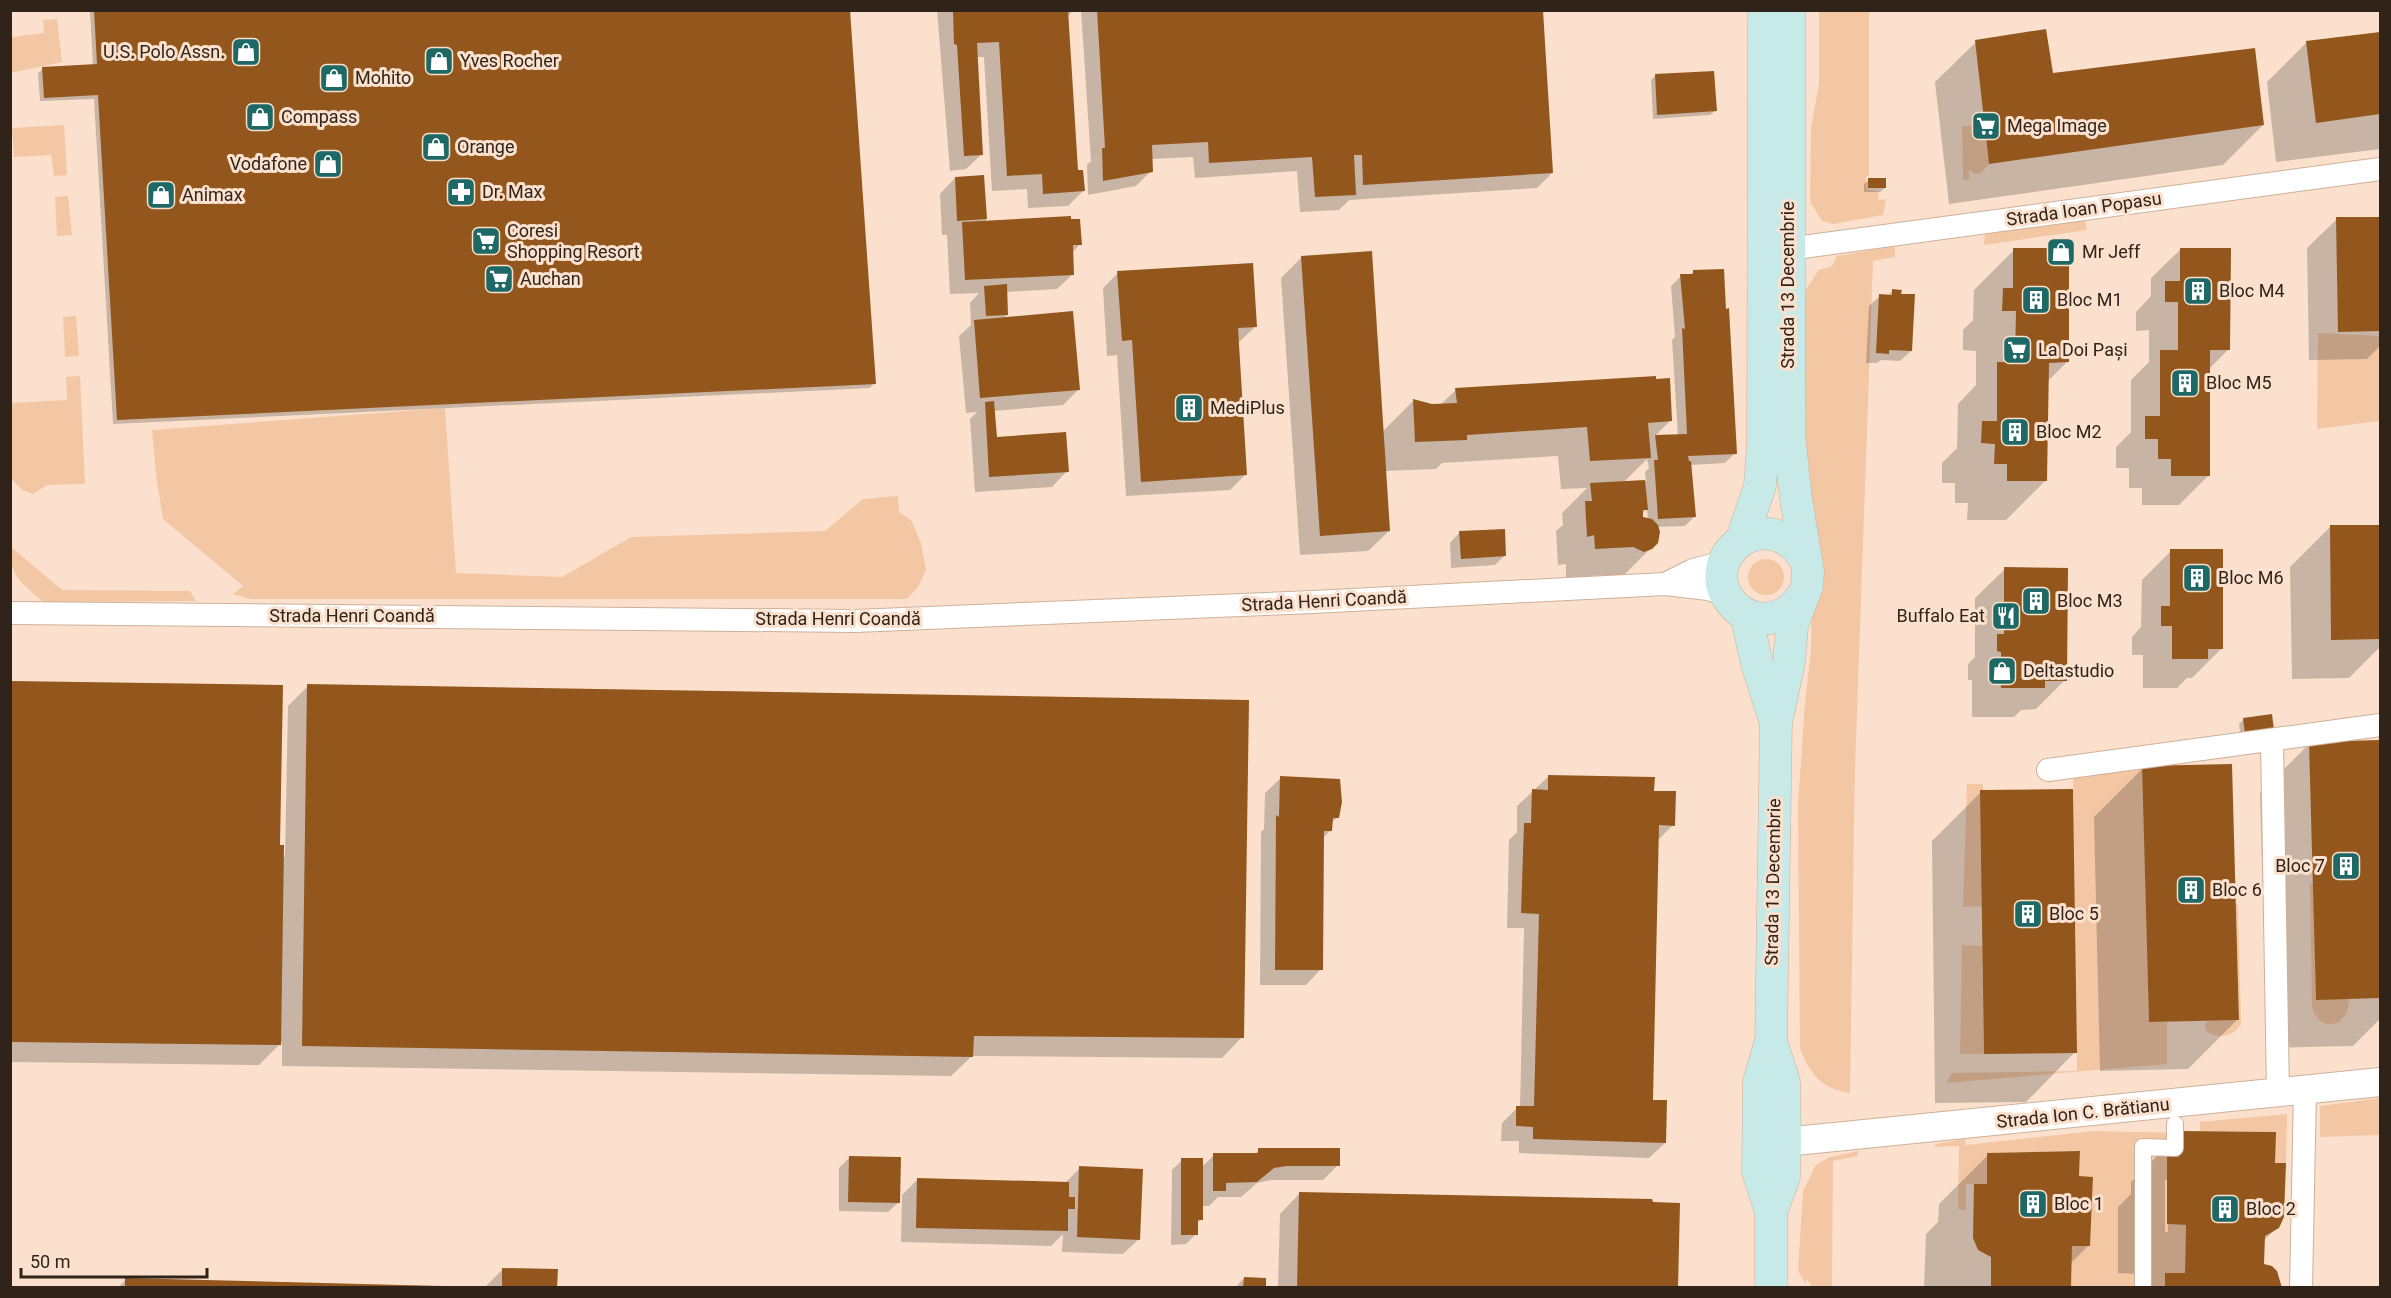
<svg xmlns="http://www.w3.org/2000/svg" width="2391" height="1298" font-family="Roboto,sans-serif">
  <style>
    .green { fill: #f3c7a4 }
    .shadow { fill: #0003; fill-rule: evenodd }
    .building { fill: #93571d }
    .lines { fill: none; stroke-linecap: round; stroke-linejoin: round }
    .pedestrian-casing { stroke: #ceb098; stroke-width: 18 }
    .minor-casing { stroke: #ceb098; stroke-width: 24 }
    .tertiary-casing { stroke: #ceb098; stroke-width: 30 }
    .secondary-casing { stroke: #ceb098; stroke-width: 33 }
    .pedestrian { stroke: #fff; stroke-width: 16 }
    .minor { stroke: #fff; stroke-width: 22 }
    .tertiary { stroke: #fff; stroke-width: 28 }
    .secondary { stroke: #c7e9e7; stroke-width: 32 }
    .labels { text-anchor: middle; stroke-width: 6; stroke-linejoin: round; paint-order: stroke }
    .poi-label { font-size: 18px; fill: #2f231a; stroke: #fbe1cd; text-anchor: start }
    .street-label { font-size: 18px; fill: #2f231a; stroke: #fbe1cd }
  </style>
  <rect width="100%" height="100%" fill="#fbe1cd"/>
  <!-- green -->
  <g class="green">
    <path d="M1819,11H1869V175L1866,177L1867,190L1878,191L1879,200L1886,199L1883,215L1833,224L1822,221L1810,202L1811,128L1819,84Z"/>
    <path d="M57,19L62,62L11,73V37L44,33L43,20Z"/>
    <path d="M64,125L67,175L54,176L51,155L14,157L12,128Z"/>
    <path d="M1962,126H1984L1989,164L1981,173L1976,174L1969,170V179L1963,180Z"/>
    <path d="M68,196L72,235L57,236L55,197Z"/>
    <path d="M2085,218L2087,230L1984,245L1985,233Z"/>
    <path d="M1895,246V257L1873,261L1855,768L1850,1093C1820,1088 1812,1076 1800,1049L1798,804L1805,703L1811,650L1812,588L1806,459L1804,292L1819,270L1832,266L1837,256Z"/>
    <path d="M76,316L79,356L65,357L63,317Z"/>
    <path d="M2318,333L2380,336V421L2317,429Z"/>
    <path d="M80,376L85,484L47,485L33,494L22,490L11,478V403L67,400L66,377Z"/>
    <path d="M445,408L456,573L562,577L631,537L825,531L863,499L898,496L899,512L911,520L921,543L926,570L918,587L907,599H250L233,594L243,586L163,519L156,475L152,430Z"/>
    <path d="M10,546L62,590L190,591L196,601L43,602C21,582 10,577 10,546Z"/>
    <circle cx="1766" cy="577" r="18"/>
    <path d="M2142,766L2149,1022H2167V1064L1946,1083L1952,1073L2077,1071L2073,768Z"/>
    <path d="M1967,784H1983L1982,906L1963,907Z"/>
    <path d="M2310,884H2313L2316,999H2349C2349,1028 2320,1034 2312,1007Z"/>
    <path d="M2236,904H2238L2241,1024C2234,1037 2220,1039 2207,1032L2205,1026L2207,1021L2239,1020Z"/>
    <path d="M1962,945L1982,946L1984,1054H1960Z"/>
    <path d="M2380,1098V1135L2320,1137V1106Z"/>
    <path d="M2287,1114L2286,1163H2275V1132L2200,1131V1122Z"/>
    <path d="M2094,1131L2180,1133L2179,1157H2167V1224L2186,1225L2185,1273H2165V1287H2071L2072,1246H2090L2093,1177L2079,1176L2080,1151L1987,1153V1184H1966V1210L1958,1209L1959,1146L1935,1147V1144L1965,1139L1966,1145Z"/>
    <path d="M1858,1151V1156L1833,1161L1832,1287H1813L1806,1279V1284L1798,1271L1803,1191L1816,1165L1830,1157Z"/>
  </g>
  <!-- shadow -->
  <g class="shadow">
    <path d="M90,10H848L874,383L870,388L113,424L94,99L40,101L38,73L43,69L93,66Z"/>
    <path d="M937,10H1073L1067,18L1076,172L1083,191L1068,206L1028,208L1027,189L992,191L984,57H976L982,154L966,169L950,171Z"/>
    <path d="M1081,10H1542L1552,173L1537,188L1349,200L1339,210L1300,212L1297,171L1195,178L1193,157L1151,159V171L1136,186L1088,195L1087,165L1091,161Z"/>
    <path d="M2380,33V149L2276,162L2267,82L2307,42Z"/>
    <path d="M1976,42L2052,75L2263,125L2223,165L1949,204L1935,82Z"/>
    <path d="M1656,75L1715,111L1710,115L1653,119L1651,80Z"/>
    <path d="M983,177L986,222L1080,244L1072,253L1073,274L1057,289L1006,292L1007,315L1003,319L1078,390L1063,405L994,411L996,439L1067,471L1052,487L975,492L970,419L977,412L966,413L959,336L971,325L970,303L979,293L950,294L947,235H942L940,194L955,178Z"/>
    <path d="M1869,180L1885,188L1880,192H1864V184Z"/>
    <path d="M2380,218V346L2367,359L2309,360L2307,248L2337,219Z"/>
    <path d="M2181,249L2229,349L2209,369L2208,476L2179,505H2142V488H2129V468H2116V447L2131,432V380L2149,362V330L2136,331V312L2151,296V278Z"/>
    <path d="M2014,250L2067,362L2047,382L2046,480L2006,520H1967L1968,503H1955V483H1942V463L1957,448L1958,404L1976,385V351L1963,350V330L1973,320L1974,290Z"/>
    <path d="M1302,257L1382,432L1413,401L1431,406L1440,405L1456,390L1671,420L1654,437L1678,436L1672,340L1675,337L1671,286L1681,276L1690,275L1694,271L1735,453L1725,463L1690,465L1695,516L1685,526L1657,527V542L1621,578L1614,580L1603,575L1566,578V564L1558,565L1556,531L1563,525L1562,513L1587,488L1561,489L1558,456L1442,463L1436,469L1385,471L1389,531L1368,551L1300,555L1281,278ZM1647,459L1649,468L1645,472L1646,481L1624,482ZM1647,508L1648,520L1642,519V514Z"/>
    <path d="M1118,273L1256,326L1240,341L1237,342L1245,475L1230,490L1126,496L1117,355L1107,356L1103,288Z"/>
    <path d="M1893,291L1911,351L1900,361L1881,360L1877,363H1866L1869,306L1880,296H1887Z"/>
    <path d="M2380,526V647L2349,678L2292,679L2290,567L2330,527Z"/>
    <path d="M1460,532L1505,555L1495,565L1451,568L1450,543Z"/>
    <path d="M2171,551L2221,649L2192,678H2187L2177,688H2143V655H2132V637L2141,627L2142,580Z"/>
    <path d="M2005,569L2065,680L2036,709L2021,710L2014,717H1972V680H1968V664L1975,657V598Z"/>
    <path d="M10,683L279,847L282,857H285L288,706L308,686L1242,1037L1222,1058L972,1056L951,1076L282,1066V1042L259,1065L10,1062Z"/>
    <path d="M2244,719L2268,734L2241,738L2239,724Z"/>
    <path d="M2380,742V1019L2353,1046L2267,1048L2260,793L2309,744Z"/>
    <path d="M2143,768L2237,1020L2188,1069L2100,1071L2094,817Z"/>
    <path d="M1549,776L1653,792L1673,825L1658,840L1651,1101L1665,1143L1649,1158L1519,1153V1141H1501L1502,1123L1517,1108H1520L1524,928H1507L1509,840L1517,832V806Z"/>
    <path d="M1281,778L1338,817L1331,823V830L1322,839L1321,969L1306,985H1260L1261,832L1264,829L1265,793Z"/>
    <path d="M1981,792L2075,1052L2026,1102L1935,1103L1932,841Z"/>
    <path d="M2181,1132L2273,1165L2277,1228L2263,1241V1265L2281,1288H2137L2138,1274L2118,1273V1207L2131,1194V1182ZM2165,1180H2168V1232H2165Z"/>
    <path d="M1259,1150L1338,1165L1323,1180H1271L1257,1183L1241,1197H1218L1209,1206H1202V1219L1196,1224V1234L1186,1244L1171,1245L1172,1170L1182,1160L1202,1167L1214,1155H1254Z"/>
    <path d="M1988,1155L2078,1177L2089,1245L2070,1264L2069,1288H1924L1926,1234L1938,1222L1939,1204Z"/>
    <path d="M849,1158L899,1202L888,1212L839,1211V1168Z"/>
    <path d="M1080,1168L1139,1239L1123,1254L1062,1252L1063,1234L1051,1246L901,1242L902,1195L917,1180L1065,1183Z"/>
    <path d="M1300,1193L1676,1288H1278L1280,1214Z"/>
    <path d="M503,1269L556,1288H484Z"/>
    <path d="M1244,1278L1264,1288H1235Z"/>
    <path d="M125,1280L462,1288H118Z"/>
  </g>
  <!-- building -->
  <g class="building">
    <path d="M94,10H850L876,384L117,420L98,95L44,98L42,67L97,64Z"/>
    <path d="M953,10H1068L1078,170H1083L1085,191L1043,194L1042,174L1007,176L999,42L977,43L983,155L964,156L957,45L954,44Z"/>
    <path d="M1097,10H1543L1553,173L1363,185L1362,155H1354L1356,195L1315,197L1312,157L1209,163L1208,142L1152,145L1153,172L1103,181L1102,148H1105Z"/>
    <path d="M2046,29L2053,73L2255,48L2264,125L1989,164L1975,40Z"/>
    <path d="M2380,32V114L2316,123L2306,41Z"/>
    <path d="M1714,71L1717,111L1657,115L1655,74Z"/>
    <path d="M984,175L987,219L957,221L955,177Z"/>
    <rect x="1868" y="178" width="18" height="10"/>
    <path d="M1071,216V219H1080L1082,245H1073L1074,275L965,280L962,222Z"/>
    <path d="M2336,217H2380V331L2338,332Z"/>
    <path d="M2013,248H2069V362L2049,363L2047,481H2007V464H1994L1995,444L1981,443L1982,421H1997V362H2015L2016,311H2002L2003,288H2013Z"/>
    <path d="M2180,248H2231L2230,350H2210V476H2171V459H2158V439H2145V416H2160V350H2178V302H2165V281H2180Z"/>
    <path d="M1372,251L1390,531L1320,536L1301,256Z"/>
    <path d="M1253,263L1257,327L1238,328L1247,475L1141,482L1132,340L1122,341L1117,271Z"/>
    <path d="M1724,269L1726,309L1729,308L1737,454L1688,456L1689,461H1691L1696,517L1658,519L1654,460H1658L1655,435L1687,434L1682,328L1685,329L1680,274H1693V270Z"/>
    <path d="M1007,284L1008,315L986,316L984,286Z"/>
    <path d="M1892,289L1902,290L1901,294H1915L1912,351L1889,350V354L1876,353L1879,294L1892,295Z"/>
    <path d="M1073,311L1080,390L980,398L974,320Z"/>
    <path d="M1656,376V379L1670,378L1672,421L1648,423L1651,458L1590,461L1587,427L1467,435V440L1415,442L1413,399L1432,404L1457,403L1455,388Z"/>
    <path d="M994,401L997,437L1066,432L1069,472L989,477L985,402Z"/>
    <path d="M1645,480L1648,510H1643V517L1652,519L1658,525L1660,532L1658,543L1652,549L1644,552L1633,547L1595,549L1594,535L1587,537L1585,501H1592L1590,483Z"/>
    <path d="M2330,525H2380V639L2331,640Z"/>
    <path d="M1505,529L1506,556L1461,559L1459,531Z"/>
    <path d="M2170,549H2223V649H2208V659H2172V626H2161V606H2170Z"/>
    <path d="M2004,567L2068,568L2067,681H2045V688H2001V652L1997,651V634H2004Z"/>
    <path d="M10,681L283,685L280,845H284L281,1045L10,1042Z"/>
    <path d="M307,684L1249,700L1244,1038L974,1036L973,1057L302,1046Z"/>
    <path d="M2272,714L2274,730L2245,734L2243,718Z"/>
    <path d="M2380,740V998L2316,1000L2309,742Z"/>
    <path d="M2232,764L2239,1020L2149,1022L2142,766Z"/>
    <path d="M1548,775L1655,777L1654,791H1676L1675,826L1659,825L1653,1100H1667L1666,1143L1533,1139V1127L1516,1126V1106H1534L1539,914L1521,913L1524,823H1531L1532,789L1548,790Z"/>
    <path d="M1280,776L1340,779L1342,802L1339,818H1333L1332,831H1324L1323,970H1275L1276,815L1279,817Z"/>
    <path d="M2073,789L2077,1053L1984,1054L1980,790Z"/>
    <path d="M2180,1131L2276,1132L2275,1163H2286L2284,1217L2279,1228L2265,1236L2264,1264L2272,1266L2277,1271L2282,1288H2165V1273H2185L2186,1225L2167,1224V1156L2179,1157Z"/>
    <path d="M1258,1148H1340V1166H1287L1274,1168L1257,1182L1226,1183V1191H1213V1153H1258Z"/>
    <path d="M2080,1151L2079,1176L2093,1177L2090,1246H2072L2071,1288H1987L1991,1286V1257L1978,1250L1973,1238L1974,1184H1987V1153Z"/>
    <path d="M849,1156L901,1157L900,1203L848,1202Z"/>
    <path d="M1181,1158H1203V1220H1198V1235H1181Z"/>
    <path d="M1079,1166L1143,1169L1140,1240L1077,1237Z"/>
    <path d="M917,1178L1069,1182V1197H1075V1209H1068V1231L916,1228Z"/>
    <path d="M1299,1192L1652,1199L1653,1202L1680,1203L1678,1288H1297Z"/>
    <path d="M502,1268L558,1269L557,1288H502Z"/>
    <path d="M1244,1277L1266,1278V1288H1243Z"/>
    <path d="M125,1278L442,1286V1288H125Z"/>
  </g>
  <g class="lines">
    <!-- pedestrian casing -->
    <g class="pedestrian-casing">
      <path id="pedestrian" d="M2143,1288V1147L2175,1148V1124"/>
    </g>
    <!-- minor casing -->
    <g class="minor-casing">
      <g id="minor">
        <path d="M1788,249L2380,169"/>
        <path d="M1665,584L1693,570L1724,562"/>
        <path d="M10,613L855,621L1313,602L1665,584L1708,589L1727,595"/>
        <path d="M2272,741L2278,1093"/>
        <path d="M2048,770L2380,725"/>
        <path d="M2301,1288L2305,1090"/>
      </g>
    </g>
    <!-- tertiary casing -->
    <g class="tertiary-casing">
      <path id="tertiary" d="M1785,1142L2380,1082"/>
    </g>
    <!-- secondary casing -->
    <g class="secondary-casing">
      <g id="secondary">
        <path d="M1742,539L1760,486L1763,446L1764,10"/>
        <path d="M1801,598C1790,612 1777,621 1757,618C1747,616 1737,610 1730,601C1697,556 1767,500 1805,559"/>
        <path d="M1746,614L1757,664L1775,720"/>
        <path d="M1771,1212L1784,1177L1785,1142L1784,1082L1771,1041"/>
        <path d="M1771,1288V1212L1758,1172L1759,1082L1771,1041L1776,723L1789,662L1792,626L1807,586L1808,572L1796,499L1789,435V10"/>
      </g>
    </g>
    <!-- pedestrian -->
    <use href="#pedestrian" class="pedestrian"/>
    <!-- minor -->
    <use href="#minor" class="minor"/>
    <!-- tertiary -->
    <use href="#tertiary" class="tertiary"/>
    <!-- secondary -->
    <use href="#secondary" class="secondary"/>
  </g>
  <!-- icons -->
  <defs>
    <g id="shop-square" transform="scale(1.5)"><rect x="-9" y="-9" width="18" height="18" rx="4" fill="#1e6965" stroke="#fbe1cd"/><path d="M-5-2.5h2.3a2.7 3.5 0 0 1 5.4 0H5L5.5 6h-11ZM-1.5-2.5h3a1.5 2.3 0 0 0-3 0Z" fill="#fff"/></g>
    <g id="supermarket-square" transform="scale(1.5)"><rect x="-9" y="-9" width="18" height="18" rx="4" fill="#1e6965" stroke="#fbe1cd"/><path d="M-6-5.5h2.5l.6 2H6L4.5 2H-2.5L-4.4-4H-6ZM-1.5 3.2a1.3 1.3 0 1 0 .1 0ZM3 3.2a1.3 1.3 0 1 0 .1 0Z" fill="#fff"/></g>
    <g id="pharmacy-square" transform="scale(1.5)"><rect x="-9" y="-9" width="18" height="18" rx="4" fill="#1e6965" stroke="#fbe1cd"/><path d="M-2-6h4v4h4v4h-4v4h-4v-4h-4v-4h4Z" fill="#fff"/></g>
    <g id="building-square" transform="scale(1.5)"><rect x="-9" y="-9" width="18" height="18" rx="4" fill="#1e6965" stroke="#fbe1cd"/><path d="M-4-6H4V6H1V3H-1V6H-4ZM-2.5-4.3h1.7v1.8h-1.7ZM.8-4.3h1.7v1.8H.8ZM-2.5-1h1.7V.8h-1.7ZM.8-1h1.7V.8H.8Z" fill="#fff"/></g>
    <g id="restaurant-square" transform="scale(1.5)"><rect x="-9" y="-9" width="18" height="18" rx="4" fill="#1e6965" stroke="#fbe1cd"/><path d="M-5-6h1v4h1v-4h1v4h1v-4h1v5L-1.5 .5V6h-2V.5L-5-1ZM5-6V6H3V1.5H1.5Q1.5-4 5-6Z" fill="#fff"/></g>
  </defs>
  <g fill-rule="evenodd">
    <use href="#shop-square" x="246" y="52"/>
    <use href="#shop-square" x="439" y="61"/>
    <use href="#shop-square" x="334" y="78"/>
    <use href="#shop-square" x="260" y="117"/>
    <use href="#supermarket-square" x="1986" y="126"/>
    <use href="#shop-square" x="436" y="147"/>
    <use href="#shop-square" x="328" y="164"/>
    <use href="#pharmacy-square" x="461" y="192"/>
    <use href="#shop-square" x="161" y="195"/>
    <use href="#supermarket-square" x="486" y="241"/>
    <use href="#shop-square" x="2061" y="252"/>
    <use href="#supermarket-square" x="499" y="279"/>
    <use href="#building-square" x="2198" y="291"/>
    <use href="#building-square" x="2036" y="300"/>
    <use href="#supermarket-square" x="2017" y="350"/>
    <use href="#building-square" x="2185" y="383"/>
    <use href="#building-square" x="1189" y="408"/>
    <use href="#building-square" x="2015" y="432"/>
    <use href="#building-square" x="2197" y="578"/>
    <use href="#building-square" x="2036" y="601"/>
    <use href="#restaurant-square" x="2006" y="616"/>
    <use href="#shop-square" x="2002" y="671"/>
    <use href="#building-square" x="2346" y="866"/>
    <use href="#building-square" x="2191" y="890"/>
    <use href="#building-square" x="2028" y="914"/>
    <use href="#building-square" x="2033" y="1204"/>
    <use href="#building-square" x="2225" y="1209"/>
  </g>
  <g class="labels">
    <!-- poi labels -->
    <g class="poi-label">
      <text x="225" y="58" text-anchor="end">U.S. Polo Assn.</text>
      <text x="460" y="67">Yves Rocher</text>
      <text x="355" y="84">Mohito</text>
      <text x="281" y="123">Compass</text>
      <text x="2007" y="132">Mega Image</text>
      <text x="457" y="153">Orange</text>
      <text x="307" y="170" text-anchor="end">Vodafone</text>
      <text x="482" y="198">Dr. Max</text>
      <text x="182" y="201">Animax</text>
      <text x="507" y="237">Coresi<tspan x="507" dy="21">Shopping Resort</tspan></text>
      <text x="2082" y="258">Mr Jeff</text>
      <text x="520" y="285">Auchan</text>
      <text x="2219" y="297">Bloc M4</text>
      <text x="2057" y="306">Bloc M1</text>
      <text x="2038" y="356">La Doi Pași</text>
      <text x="2206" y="389">Bloc M5</text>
      <text x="1210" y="414">MediPlus</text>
      <text x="2036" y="438">Bloc M2</text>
      <text x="2218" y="584">Bloc M6</text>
      <text x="2057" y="607">Bloc M3</text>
      <text x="1985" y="622" text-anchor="end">Buffalo Eat</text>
      <text x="2023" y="677">Deltastudio</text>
      <text x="2325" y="872" text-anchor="end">Bloc 7</text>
      <text x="2212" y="896">Bloc 6</text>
      <text x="2049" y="920">Bloc 5</text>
      <text x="2054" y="1210">Bloc 1</text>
      <text x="2246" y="1215">Bloc 2</text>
    </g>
    <!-- street labels -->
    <g class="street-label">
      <text transform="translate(2084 209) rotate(-8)" y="6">Strada Ioan Popasu</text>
      <text transform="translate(1788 285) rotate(-90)" y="6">Strada 13 Decembrie</text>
      <text transform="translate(1324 601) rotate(-3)" y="6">Strada Henri Coandă</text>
      <text x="352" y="622">Strada Henri Coandă</text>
      <text x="838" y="625">Strada Henri Coandă</text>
      <text transform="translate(1773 882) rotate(-89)" y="6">Strada 13 Decembrie</text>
      <text transform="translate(2083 1113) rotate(-6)" y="6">Strada Ion C. Brătianu</text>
    </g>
  </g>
  <!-- border -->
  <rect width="2391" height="1298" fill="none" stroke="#2f231a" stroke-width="24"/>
  <!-- scale -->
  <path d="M21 1268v9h186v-9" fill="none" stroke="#2f231a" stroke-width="3"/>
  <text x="30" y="1268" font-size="18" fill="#2f231a" stroke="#fbe1cd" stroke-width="4.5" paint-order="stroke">50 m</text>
</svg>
